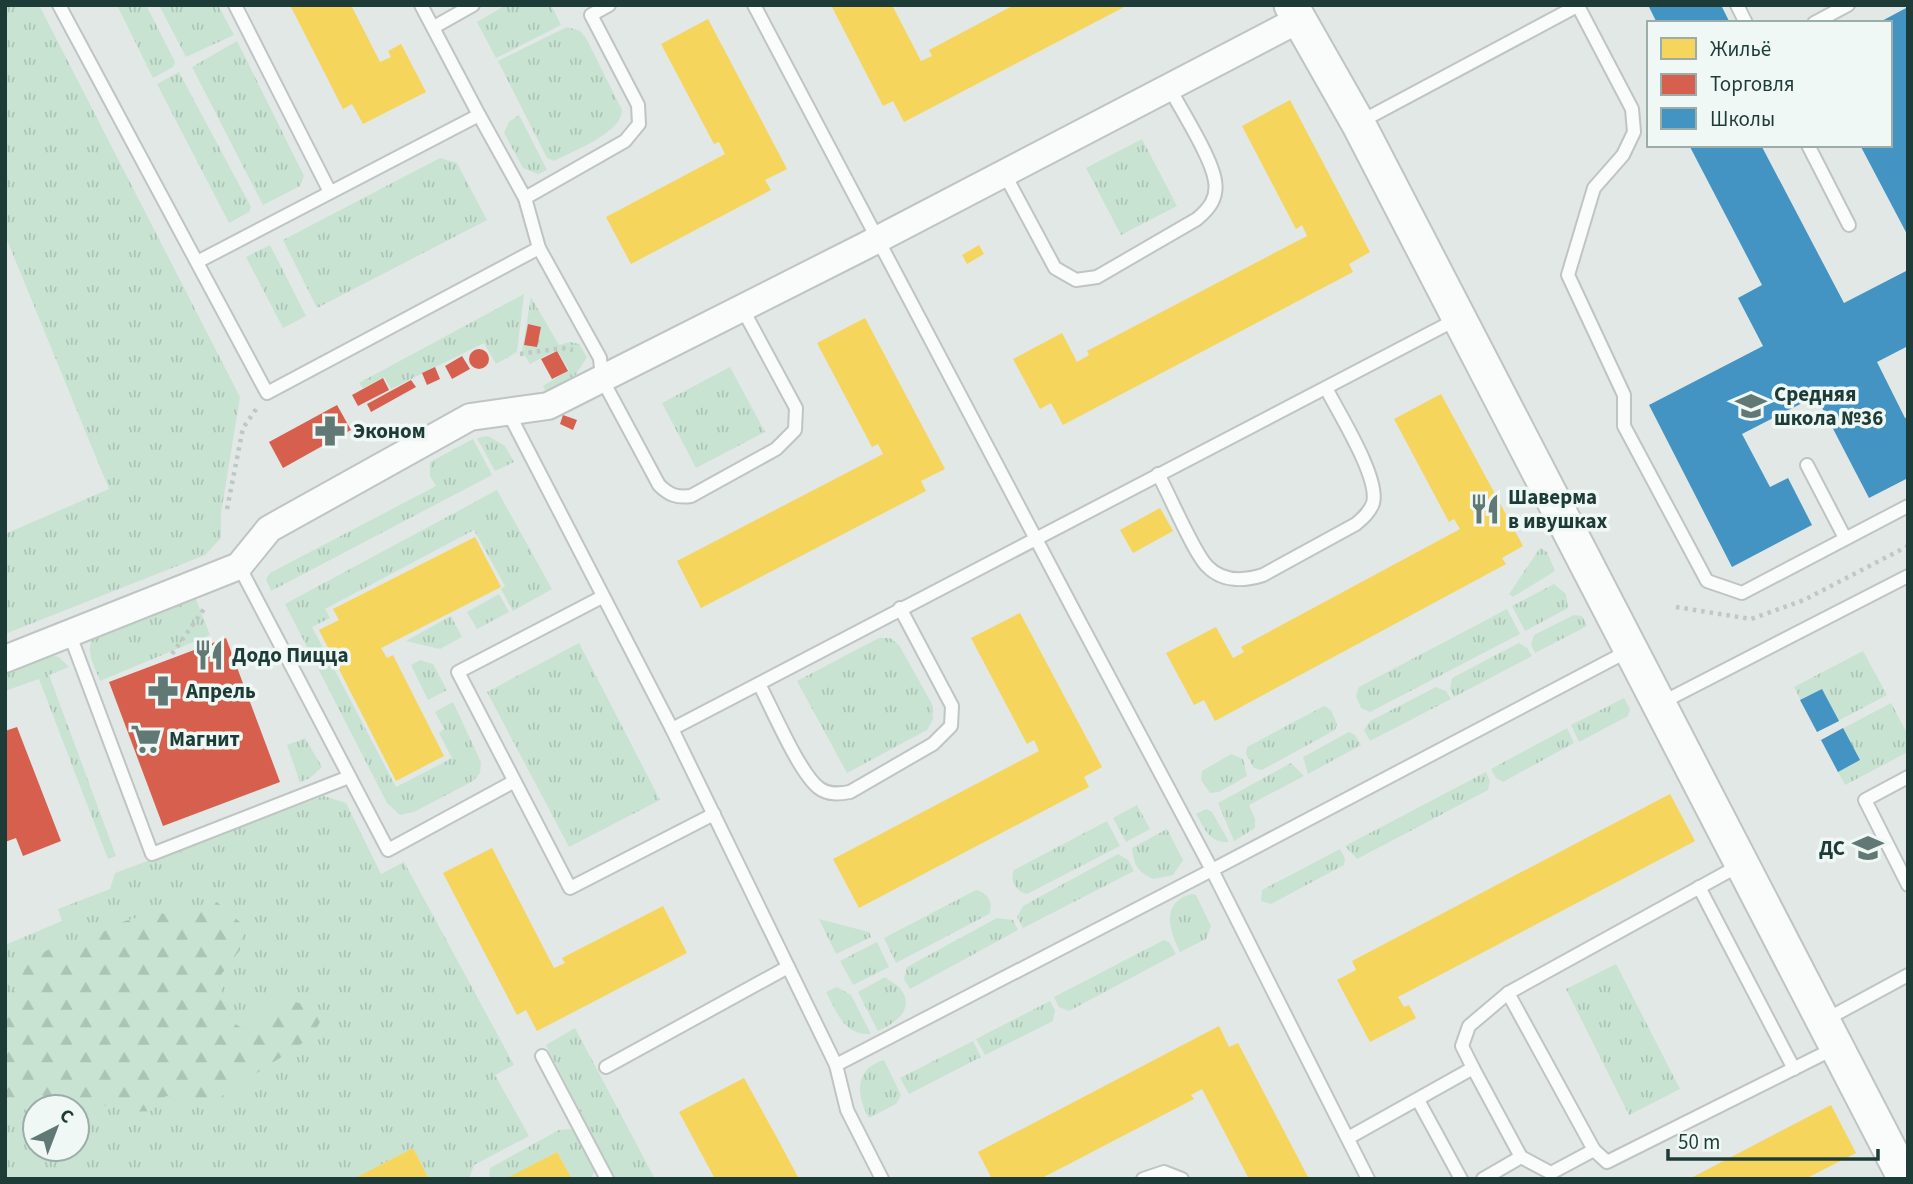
<svg xmlns="http://www.w3.org/2000/svg" width="1913" height="1184" font-family="'Source Sans 3',sans-serif">
  <style>
    .grass { fill: url(#grass-tufts); fill-rule: evenodd }
    .forest { fill: url(#forest-firs) }
    .homes { fill: #f6d55c }
    .shops { fill: #d6604d }
    .schools { fill: #4393c3 }
    .lines { fill: none; stroke-linecap: round; stroke-linejoin: round }
    .service-casing { stroke: #bec5c3; stroke-width: 16 }
    .minor-casing { stroke: #bec5c3; stroke-width: 30 }
    .tertiary-casing { stroke: #bec5c3; stroke-width: 37 }
    .path { stroke: #bec8c6; stroke-width: 4.5; stroke-dasharray: 3.5 5; stroke-linecap: butt }
    .service { stroke: #fafcfb; stroke-width: 12 }
    .minor { stroke: #fafcfb; stroke-width: 26 }
    .tertiary { stroke: #fafcfb; stroke-width: 33 }
    .labels { text-anchor: middle; stroke-width: 7; stroke-linejoin: round; paint-order: stroke }
    .poi-label { font-size: 21px; font-weight: bold; fill: #1e3c37; stroke: #eff8f4; text-anchor: start }
  </style>
  <defs>
    <pattern id="grass-tufts" width="24" height="20" patternUnits="userSpaceOnUse" patternTransform="scale(1.75)"><rect width="24" height="20" fill="#c9e3d3"/><path d="M3 7l-1-3M5 7V3M7 7l1-3M15 17l-1-3M17 17v-4M19 17l1-3" fill="none" stroke="#acc4b6"/></pattern>
    <pattern id="forest-firs" width="22" height="20" patternUnits="userSpaceOnUse" patternTransform="scale(1.75)"><rect width="22" height="20" fill="#c9e3d3"/><path d="M5 1l3.5 6h-7zM16 11l3.5 6h-7z" fill="#acc4b6"/></pattern>
  </defs>
  <rect width="100%" height="100%" fill="#e1e8e6"/>
  <!-- grass -->
  <g class="grass">
    <path d="M5,5H39L240,397L221,513V538L205,555L5,634V534L109,489L5,235Z"/>
    <path d="M117,5H146L175,62L173,67L153,78Z"/>
    <path d="M159,5H218L234,35L186,57Z"/>
    <path d="M506,5H551L561,25L496,58L477,22Z"/>
    <path d="M567,27L580,31L586,38L622,110C622,133 573,151 554,161L547,158L498,61Z"/>
    <path d="M237,41L304,176L300,186L263,205L192,67Z"/>
    <path d="M179,72L251,207L249,212L229,223L157,84Z"/>
    <path d="M519,115L547,170L538,174L523,168L504,133L509,122Z"/>
    <path d="M1142,139L1177,206L1121,235L1086,168Z"/>
    <path d="M440,158L457,163L487,220L317,308L283,240Z"/>
    <path d="M270,245L306,316L283,328L246,257Z"/>
    <path d="M524,294L517,352L496,364L484,343L391,389L384,377L363,388L359,383Z"/>
    <path d="M531,297L559,345L570,342L579,344L587,357L573,379L547,393L543,386L569,370L557,350L530,364L522,351Z"/>
    <path d="M730,367L765,432L696,468L662,403Z"/>
    <path d="M488,436L505,446L514,462L495,471L477,438Z"/>
    <path d="M473,439L492,475L271,591L266,579L270,573L436,486L430,476V462Z"/>
    <path d="M497,490L552,589L513,611L501,589L505,586L474,530L325,609L330,618L312,627L396,787L452,758L439,733L444,729L435,712L453,702L481,762L480,773L473,781L414,812L400,815L387,803L285,604Z"/>
    <path d="M1540,548L1547,552L1555,571L1513,597L1509,594Z"/>
    <path d="M1554,584L1566,594L1568,608L1525,631L1512,606Z"/>
    <path d="M194,594L210,635L100,681C94,664 83,649 96,633Z"/>
    <path d="M499,594L509,612L477,629L467,612Z"/>
    <path d="M1507,609L1520,634L1370,712L1361,708L1356,696L1359,687Z"/>
    <path d="M1574,615L1582,616L1587,626L1535,653L1531,645L1534,635Z"/>
    <path d="M451,616L462,637L440,649L406,641Z"/>
    <path d="M879,638H890L899,645L932,704L933,719L927,730L847,773L797,681Z"/>
    <path d="M579,643L660,800L569,847L487,692Z"/>
    <path d="M1519,643L1527,648L1532,656L1454,697L1450,689L1452,678Z"/>
    <path d="M1863,651L1887,695L1817,732L1794,687Z"/>
    <path d="M49,655L59,657L69,667L49,675L116,856L108,859L39,679L5,691V669Z"/>
    <path d="M420,660L433,664L447,690L428,700L411,665Z"/>
    <path d="M1436,687L1446,691L1451,699L1370,741L1364,730L1370,721Z"/>
    <path d="M1624,698L1630,709L1628,716L1579,742L1571,725Z"/>
    <path d="M1891,703L1908,735V752L1845,785L1821,740Z"/>
    <path d="M1324,706L1331,710L1337,724L1335,730L1262,770L1254,768L1246,754L1247,747Z"/>
    <path d="M1567,728L1574,743L1503,782L1496,778L1491,769Z"/>
    <path d="M1349,732L1355,735L1361,745L1308,774L1303,757Z"/>
    <path d="M305,738L322,767L310,778L300,782L287,745Z"/>
    <path d="M1231,754L1243,759L1247,776L1219,792L1210,793L1201,780L1202,771Z"/>
    <path d="M1291,763L1304,776L1249,805L1255,819V828L1234,841L1218,803Z"/>
    <path d="M1486,772L1490,781L1488,790L1357,859L1345,846Z"/>
    <path d="M324,796L346,803L381,874L404,862L514,1065L495,1075L529,1136L474,1165L469,1179H429L413,1148L353,1179H5V945L62,921L58,909L110,889L115,873ZM35,1107H77V1149H35Z"/>
    <path d="M1137,805L1150,829L1126,842L1113,818Z"/>
    <path d="M1206,809L1212,812L1229,842C1209,843 1205,829 1196,814Z"/>
    <path d="M1107,821L1120,846L1027,894C1016,891 1009,881 1014,870Z"/>
    <path d="M1167,829L1183,860L1173,875L1153,879C1136,871 1134,864 1132,848Z"/>
    <path d="M1340,849L1345,858L1344,865L1271,904L1261,901L1262,890Z"/>
    <path d="M1118,854L1128,860L1134,871L1023,928L1017,917L1023,906Z"/>
    <path d="M976,890C987,892 994,903 989,914L896,963L884,938Z"/>
    <path d="M1192,894L1196,895L1211,926L1206,939L1180,952C1169,930 1160,902 1192,894Z"/>
    <path d="M997,918L1013,920L1018,930L910,989L904,979L907,967Z"/>
    <path d="M819,919L869,932L871,937L836,954Z"/>
    <path d="M1164,940L1169,942L1176,954L1069,1011L1059,1007L1054,997Z"/>
    <path d="M877,942L889,967L853,985L840,961Z"/>
    <path d="M1616,964L1680,1089L1629,1115L1566,989Z"/>
    <path d="M885,977C889,981 895,983 899,987C917,1008 896,1023 878,1031L858,992Z"/>
    <path d="M837,987L851,995L871,1034C844,1036 837,1012 826,992Z"/>
    <path d="M1050,1001L1055,1010L1053,1021L985,1055L976,1039Z"/>
    <path d="M575,1028L655,1179H615L546,1045Z"/>
    <path d="M973,1041L981,1057L909,1094L900,1078Z"/>
    <path d="M884,1060L901,1095L896,1104L869,1118C856,1096 854,1068 884,1060Z"/>
    <path d="M571,1129L580,1137L596,1167L591,1179H572L557,1152L507,1179H489L490,1168L559,1130Z"/>
  </g>
  <!-- forest -->
  <path class="forest" d="M217,902L242,924L240,950L217,980L235,1024L242,1028L251,1026L275,1000C296,1002 310,1001 321,1020L313,1035L301,1044L216,1100L194,1104L166,1096L151,1111L132,1112L112,1104L77,1113V1107H61L36,1091L5,1104V1006L30,960L51,948L91,938L122,922L149,914L180,913Z"/>
  <!-- homes -->
  <g class="homes">
    <path d="M290,5H351L380,62L391,57L388,51L401,44L426,92L363,124L352,104L343,109Z"/>
    <path d="M831,5H892L921,61L932,56L929,50L1014,5H1128L904,122L893,101L883,106Z"/>
    <path d="M708,19L787,169L765,180L771,190L631,264L606,217L725,154L719,142L714,144L661,44Z"/>
    <path d="M1290,100L1370,252L1349,264L1353,272L1063,425L1051,403L1040,409L1013,359L1062,333L1077,362L1089,355L1087,351L1307,236L1302,225L1296,229L1242,126Z"/>
    <path d="M979,245L984,254L967,264L962,255Z"/>
    <path d="M865,318L945,469L921,481L926,491L701,608L677,561L883,454L878,444L872,447L817,343Z"/>
    <path d="M1441,394L1523,546L1502,558L1506,564L1215,721L1204,700L1194,705L1166,653L1216,627L1233,658L1244,652L1241,647L1460,529L1454,519L1449,522L1394,419Z"/>
    <path d="M1160,508L1173,531L1133,553L1120,530Z"/>
    <path d="M475,537L501,587L381,648L387,658L393,655L444,756L396,781L319,630L339,620L333,609Z"/>
    <path d="M1020,613L1102,767L1084,777L1089,787L859,908L833,859L1039,751L1034,740L1027,744L971,638Z"/>
    <path d="M1670,794L1695,841L1398,997L1404,1007L1409,1005L1416,1018L1370,1042L1337,980L1356,970L1352,961Z"/>
    <path d="M492,848L554,968L565,963L562,958L663,906L687,953L537,1031L526,1010L517,1015L443,873Z"/>
    <path d="M1219,1026L1229,1047L1238,1043L1309,1179H1249L1202,1089L1191,1095L1194,1099L1040,1179H992L978,1152Z"/>
    <path d="M744,1078L776,1136L799,1179H715L679,1112Z"/>
    <path d="M1831,1105L1856,1153L1805,1179H1689Z"/>
    <path d="M413,1148L429,1179H353Z"/>
    <path d="M557,1152L572,1179H505Z"/>
  </g>
  <!-- shops -->
  <g class="shops">
    <path d="M528,324L541,327L537,347L524,345Z"/>
    <circle cx="479" cy="359" r="10"/>
    <path d="M557,351L568,371L552,379L541,359Z"/>
    <path d="M462,356L470,369L452,379L445,366Z"/>
    <path d="M435,367L440,379L427,385L422,373Z"/>
    <path d="M383,378L389,390L358,406L352,395Z"/>
    <path d="M411,380L416,387L371,412L367,404Z"/>
    <path d="M337,405L351,430L283,468L269,442Z"/>
    <path d="M563,415L577,420L573,430L560,424Z"/>
    <path d="M226,638L280,782L163,826L109,682Z"/>
    <path d="M17,727L61,841L23,856L16,838L5,842V731Z"/>
  </g>
  <!-- schools -->
  <g class="schools">
    <path d="M1648,5H1721L1730,23H1657Z"/>
    <path d="M1908,7V236L1860,145H1890V23H1878Z"/>
    <path d="M1689,145H1761L1844,303L1908,270V346L1877,362L1905,418L1908,417V478L1869,498L1816,396L1742,434L1770,487L1788,478L1812,525L1732,567L1649,405L1763,346L1738,298L1762,285Z"/>
    <path d="M1822,689L1839,721L1817,732L1800,700Z"/>
    <path d="M1843,728L1860,760L1838,772L1821,740Z"/>
  </g>
  <g class="lines">
    <!-- service casing -->
    <g class="service-casing">
      <g id="service">
        <path d="M59,5L267,393L539,248"/>
        <path d="M235,5L330,192"/>
        <path d="M609,5L591,15L638,105L639,124L625,141L525,198L539,248L600,358L602,379L659,485C669,495 677,498 691,496L776,449L795,430L796,408L742,308"/>
        <path d="M754,5C909,293 1057,583 1212,870L836,1065"/>
        <path d="M1737,5L1746,23"/>
        <path d="M1578,6L1632,109L1634,132L1623,155L1594,188L1568,275L1624,395V426L1707,581L1742,593L1908,506"/>
        <path d="M1814,23L1848,5"/>
        <path d="M434,27L473,5"/>
        <path d="M479,115L525,198"/>
        <path d="M1360,122L1579,5"/>
        <path d="M1808,145L1849,225"/>
        <path d="M1004,173L1055,268L1076,280L1097,277L1197,219C1209,209 1218,198 1215,181C1212,158 1181,110 1169,87"/>
        <path d="M199,261L479,115L421,5"/>
        <path d="M508,412L672,729L836,1065L847,1110L882,1179"/>
        <path d="M1807,465L1845,538"/>
        <path d="M1158,474C1169,494 1194,553 1207,566C1222,582 1244,581 1263,575L1356,524C1363,518 1370,512 1373,503C1380,478 1338,412 1326,388"/>
        <path d="M239,566L388,850L513,782"/>
        <path d="M602,597L458,672L570,888L714,814"/>
        <path d="M70,635L152,854L349,777"/>
        <path d="M759,684C772,708 799,773 819,788C828,795 839,794 850,792L933,744L951,726L952,706L900,608"/>
        <path d="M1661,703L1908,576"/>
        <path d="M672,729L1459,318"/>
        <path d="M1908,777L1865,800L1908,885"/>
        <path d="M1740,865L1508,993L1594,1150L1607,1162L1835,1048"/>
        <path d="M1699,887L1794,1069"/>
        <path d="M1825,1020L1908,975"/>
        <path d="M542,1056L607,1179"/>
        <path d="M606,1067L788,967"/>
        <path d="M1473,1068L1462,1046L1469,1026L1508,993"/>
        <path d="M1418,1100L1461,1179"/>
        <path d="M1348,1138L1473,1068L1521,1157L1551,1173L1594,1150"/>
        <path d="M1143,1179L1164,1172L1182,1179"/>
        <path d="M1368,1179L1212,870L1628,651"/>
        <path d="M1483,1179L1521,1157"/>
      </g>
    </g>
    <!-- minor casing -->
    <g class="minor-casing">
      <path id="minor" d="M5,659L239,566L269,529L470,417L548,406L863,247L1298,20"/>
    </g>
    <!-- tertiary casing -->
    <g class="tertiary-casing">
      <path id="tertiary" d="M1291,5L1358,123L1905,1179"/>
    </g>
    <!-- path -->
    <g class="path">
      <path d="M520,354L562,348L573,350"/>
      <path d="M227,509L243,428L257,408"/>
      <path d="M1676,607L1751,619L1804,600L1908,546"/>
      <path d="M172,654L204,609"/>
    </g>
    <!-- service -->
    <use href="#service" class="service"/>
    <!-- minor -->
    <use href="#minor" class="minor"/>
    <!-- tertiary -->
    <use href="#tertiary" class="tertiary"/>
  </g>
  <!-- icons -->
  <defs>
    <g id="school-bare" transform="scale(2.415)"><path d="M0-5L7-2L0 1L-7-2ZM-4 1L0 2.5L4 1V4Q0 6-4 4Z" fill="#627874" stroke="#eff8f4" stroke-width="2.5" paint-order="stroke"/></g>
    <g id="pharmacy-bare" transform="scale(2.415)"><path d="M-2-6h4v4h4v4h-4v4h-4v-4h-4v-4h4Z" fill="#627874" stroke="#eff8f4" stroke-width="2.5" paint-order="stroke"/></g>
    <g id="restaurant-bare" transform="scale(2.415)"><path d="M-5-6h1v4h1v-4h1v4h1v-4h1v5L-1.5 .5V6h-2V.5L-5-1ZM5-6V6H3V1.5H1.5Q1.5-4 5-6Z" fill="#627874" stroke="#eff8f4" stroke-width="2.5" paint-order="stroke"/></g>
    <g id="supermarket-bare" transform="scale(2.415)"><path d="M-6-5.5h2.5l.6 2H6L4.5 2H-2.5L-4.4-4H-6ZM-1.5 3.2a1.3 1.3 0 1 0 .1 0ZM3 3.2a1.3 1.3 0 1 0 .1 0Z" fill="#627874" stroke="#eff8f4" stroke-width="2.5" paint-order="stroke"/></g>
  </defs>
  <g fill-rule="evenodd">
    <use href="#school-bare" x="1751" y="406"/>
    <use href="#pharmacy-bare" x="330" y="431"/>
    <use href="#restaurant-bare" x="1485" y="509"/>
    <use href="#restaurant-bare" x="209" y="655"/>
    <use href="#pharmacy-bare" x="163" y="691"/>
    <use href="#supermarket-bare" x="146" y="739"/>
    <use href="#school-bare" x="1868" y="848"/>
  </g>
  <g class="labels">
    <!-- poi labels -->
    <g class="poi-label">
      <text x="1774" y="401">Средняя<tspan x="1774" dy="24">школа №36</tspan></text>
      <text x="353" y="438">Эконом</text>
      <text x="1508" y="504">Шаверма<tspan x="1508" dy="24">в ивушках</tspan></text>
      <text x="232" y="662">Додо Пицца</text>
      <text x="186" y="698">Апрель</text>
      <text x="169" y="746">Магнит</text>
      <text x="1845" y="855" text-anchor="end">ДС</text>
    </g>
  </g>
  <!-- border -->
  <rect width="1913" height="1184" fill="none" stroke="#1e3c37" stroke-width="14"/>
  <!-- legend -->
  <rect x="1647" y="21" width="245" height="126" fill="#eff8f4" stroke="#9bada8" stroke-width="2"/>
  <rect x="1661" y="38" width="35" height="21" fill="#f6d55c" stroke="#9bada8" stroke-width="2"/>
  <text x="1710" y="56" font-size="21" fill="#1e3c37">Жильё</text>
  <rect x="1661" y="74" width="35" height="21" fill="#d6604d" stroke="#9bada8" stroke-width="2"/>
  <text x="1710" y="91" font-size="21" fill="#1e3c37">Торговля</text>
  <rect x="1661" y="108" width="35" height="21" fill="#4393c3" stroke="#9bada8" stroke-width="2"/>
  <text x="1710" y="126" font-size="21" fill="#1e3c37">Школы</text>
  <!-- north arrow -->
  <g transform="translate(56 1128) rotate(42)"><circle r="33" fill="#eff8f4" stroke="#9bada8" stroke-width="2"/>
  <path d="M0-5L12 26L0 18L-12 26Z" fill="#627874"/>
  <text y="-10" font-size="19" font-weight="bold" text-anchor="middle" fill="#1e3c37">С</text>
  </g>
  <!-- scale -->
  <path d="M1668 1149v10h210v-10" fill="none" stroke="#1e3c37" stroke-width="3.5"/>
  <text x="1678" y="1149" font-size="21" fill="#1e3c37" stroke="#eff8f4" stroke-width="5" paint-order="stroke">50 m</text>
</svg>
